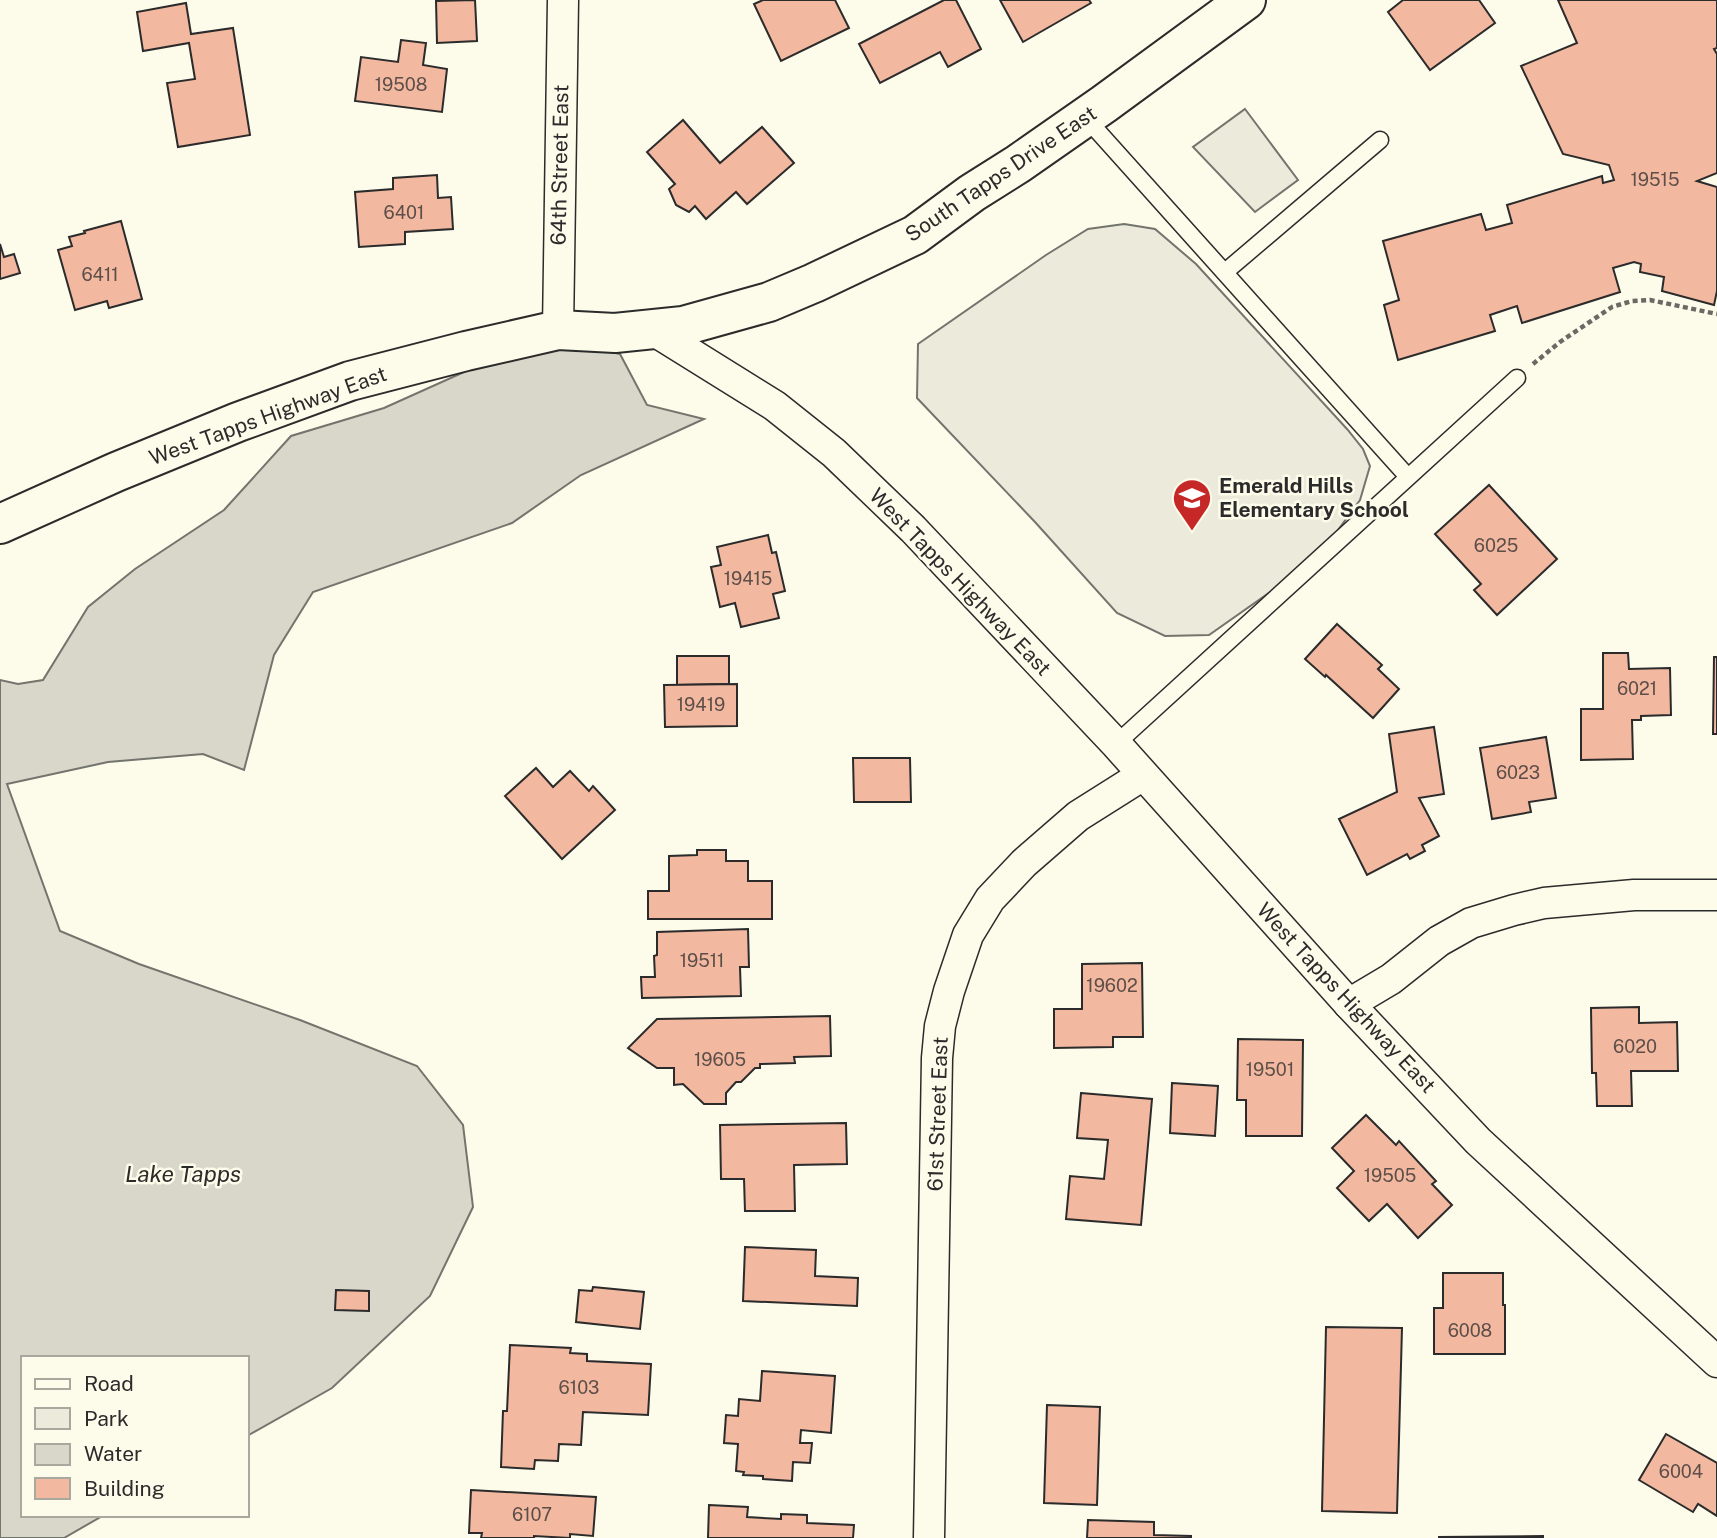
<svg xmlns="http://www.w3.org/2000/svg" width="1717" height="1538" font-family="'Public Sans',sans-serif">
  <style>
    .green { fill: #ecebdb; stroke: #74746e; stroke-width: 2 }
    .water { fill: #d8d7c9; stroke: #74746e; stroke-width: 2 }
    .building { fill: #f2b8a0; stroke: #2b2b2b; stroke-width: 2 }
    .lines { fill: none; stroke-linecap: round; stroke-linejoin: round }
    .lane-casing { stroke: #2b2b2b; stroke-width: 19 }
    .street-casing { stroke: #2b2b2b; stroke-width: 33 }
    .secondary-casing { stroke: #2b2b2b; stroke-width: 42 }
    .path { stroke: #6a6964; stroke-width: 4.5; stroke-dasharray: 5 3.5; stroke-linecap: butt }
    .lane { stroke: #fdfbea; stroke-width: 16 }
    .street { stroke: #fdfbea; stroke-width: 30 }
    .secondary { stroke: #fdfbea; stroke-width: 38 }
    .labels { text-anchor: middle; stroke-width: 5; stroke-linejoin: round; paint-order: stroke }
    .number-label { font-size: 18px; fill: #5d4e48 }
    .street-label { font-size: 21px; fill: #2b2b2b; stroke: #fdfbea }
    .poi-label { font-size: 21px; font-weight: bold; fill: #2b2b2b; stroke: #fdfbea; text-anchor: start }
    .water-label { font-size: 23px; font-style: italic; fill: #2b2b2b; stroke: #fdfbea }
  </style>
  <rect width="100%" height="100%" fill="#fdfbea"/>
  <!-- green -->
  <g class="green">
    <path d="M1245,109L1298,180L1255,212L1193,147Z"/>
    <path d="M1124,224L1155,229L1196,264L1347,429L1363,449L1370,466L1360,500L1316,560L1209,635L1165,636L1117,613L1035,522L917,398L918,344L1046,255L1088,229Z"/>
  </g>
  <!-- water -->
  <path class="water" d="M581,346L620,354L647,405L704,419L581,475L512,523L313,592L274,655L244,770L203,754L108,762L7,784L60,931L139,964L300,1020L417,1066L463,1125L473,1207L430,1296L332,1388L247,1436V1358H23V1515H104L64,1538H0V680L18,684L43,680L88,607L135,569L224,510L291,436L384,408L493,359Z"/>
  <!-- building -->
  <g class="building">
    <path d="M475,0L477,41L437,43L436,1Z"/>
    <path d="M763,0H835L849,28L781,61L754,4Z"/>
    <path d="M944,0H956L981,49L948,67L940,52L880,83L859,44Z"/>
    <path d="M1000,0H1089L1091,3L1023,42Z"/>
    <path d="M1403,0H1479L1495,23L1430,70L1388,12Z"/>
    <path d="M1558,0H1717V48L1714,49L1717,54V173L1697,181L1717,187V291L1714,305L1662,291L1664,277L1640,272L1641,264L1634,262L1613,268L1620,292L1522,323L1517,306L1490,315L1495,331L1398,360L1384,305L1399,300L1383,241L1481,214L1486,230L1512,223L1507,205L1602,176L1603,183L1614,180L1609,165L1563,154L1521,66L1577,43Z"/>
    <path d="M186,3L191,34L233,28L250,135L178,147L167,83L195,79L189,43L143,51L137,12Z"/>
    <path d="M401,40L426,43L423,65L447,69L442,112L355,101L361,57L398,62Z"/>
    <path d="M683,120L720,163L762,127L794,163L747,204L736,192L706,219L695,206L689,212L676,205L669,189L675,184L647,152Z"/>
    <path d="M437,175L438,198L451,197L453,229L405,232V244L359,247L355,192L393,189V178Z"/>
    <path d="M121,221L142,299L109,308L107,301L75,310L58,250L72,246L69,237L85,233L84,231Z"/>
    <path d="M0,244L4,257L14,254L20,273L0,279Z"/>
    <path d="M1489,485L1557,559L1497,615L1474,590L1481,584L1435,534Z"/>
    <path d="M768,535L772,553L776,552L785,591L773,594L779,618L741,627L735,603L720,607L711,567L721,565L717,547Z"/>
    <path d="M1337,624L1382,665L1378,669L1399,689L1373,718L1326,675L1325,677L1305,659Z"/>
    <path d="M1603,653H1628L1629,669L1670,668L1671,715L1641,716V720H1632L1633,759L1581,760V709H1603Z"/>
    <path d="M677,656H729V684L677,685Z"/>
    <path d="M1714,657H1717V734H1713Z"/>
    <path d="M737,684V726L665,727L664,685Z"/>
    <path d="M1434,727L1444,794L1419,798L1439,836L1422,845L1425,851L1410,859L1407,854L1367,875L1339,819L1397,792L1389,734Z"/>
    <path d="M1546,737L1556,798L1529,802L1531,812L1492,819L1480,748Z"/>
    <path d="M853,758H910L911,802H854Z"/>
    <path d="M536,768L553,787L570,771L589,791L593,786L615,810L562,859L505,796Z"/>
    <path d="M697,850H726V861H748V881H772V919H648V891H669V856L697,855Z"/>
    <path d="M748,929L749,967H740L741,996L642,998L641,977H655L654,956L657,955V932Z"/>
    <path d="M1142,963L1143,1037H1113V1047L1054,1048V1009H1082V964Z"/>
    <path d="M1639,1007V1023L1677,1022L1678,1071H1631L1632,1106H1597L1596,1073H1592L1591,1008Z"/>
    <path d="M830,1016L831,1056L794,1057L795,1063L760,1064V1068H755L741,1082H736L726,1093V1104H704L683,1084L674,1085V1068H657L628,1048L657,1019Z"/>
    <path d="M1238,1039L1303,1040L1302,1136H1246V1100H1237Z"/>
    <path d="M1172,1083L1218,1086L1215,1136L1170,1133Z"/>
    <path d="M1081,1093L1152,1099L1141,1225L1066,1219L1070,1176L1104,1179L1108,1140L1077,1138Z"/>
    <path d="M1366,1115L1396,1145L1399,1141L1436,1181L1432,1184L1452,1205L1418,1238L1387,1204L1369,1221L1337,1188L1354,1171L1332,1148Z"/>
    <path d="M846,1123L847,1164L794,1165L795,1211H745L744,1179H721L720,1125Z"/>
    <path d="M745,1247L816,1250L815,1276L858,1278L857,1306L743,1301Z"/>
    <path d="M1443,1273H1503V1305H1505V1354H1434V1308H1443Z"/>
    <path d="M593,1287L644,1292L640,1329L576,1322L579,1290L592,1291Z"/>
    <path d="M336,1290L369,1291V1311L335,1310Z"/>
    <path d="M1326,1327L1402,1328L1397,1513L1322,1511Z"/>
    <path d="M510,1345L571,1348L570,1353L587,1354V1361L651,1364L648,1415L583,1412L581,1445L559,1444L558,1461L535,1460L534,1469L501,1467L503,1411H507Z"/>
    <path d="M762,1371L835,1376L831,1433L801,1430L800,1443H812L810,1463L793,1462L792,1481L763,1479V1476L743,1475L744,1472L736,1471L738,1444L724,1443L726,1415L738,1416L739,1399L760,1401Z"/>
    <path d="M1047,1405L1100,1407L1097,1505L1044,1503Z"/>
    <path d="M1666,1434L1717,1463V1516L1698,1504L1693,1512L1639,1480Z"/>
    <path d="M471,1490L596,1497L593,1536L570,1534V1538L534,1536V1538H481L482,1533H469Z"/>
    <path d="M709,1505L748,1507L747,1517L781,1519V1514L807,1515V1523L854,1525L853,1538H708Z"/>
    <path d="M1088,1520L1154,1522V1535L1191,1536V1538H1087Z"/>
    <path d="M1543,1536V1538H1439V1537Z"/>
  </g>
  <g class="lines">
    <!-- lane casing -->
    <g class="lane-casing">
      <g id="lane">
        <path d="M1085,117L1408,477"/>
        <path d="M1225,272L1380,140"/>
        <path d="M1116,744L1517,378"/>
      </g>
    </g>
    <!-- street casing -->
    <g class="street-casing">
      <g id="street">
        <path d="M558,330L563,0"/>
        <path d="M653,330L775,406L834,453L913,529L1116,744L1349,1004L1478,1141L1717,1362"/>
        <path d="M1349,1004L1391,979L1439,941L1471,923L1514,910L1544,903L1634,895H1717"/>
        <path d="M929,1538L937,1058L940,1026L949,991L968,935L990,899L1024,863L1078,816L1143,775"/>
      </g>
    </g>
    <!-- secondary casing -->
    <g class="secondary-casing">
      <path id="secondary" d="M0,524L116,472L238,422L350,381L466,351L558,330L615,333L683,326L769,302L814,283L915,235L972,193L1018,164L1104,104L1246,0"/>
    </g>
    <!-- path -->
    <path class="path" d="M1533,364L1560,342L1612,307L1632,301L1650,300L1717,314"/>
    <!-- lane -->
    <use href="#lane" class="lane"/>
    <!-- street -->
    <use href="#street" class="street"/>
    <!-- secondary -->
    <use href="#secondary" class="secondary"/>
  </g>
  <!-- icons -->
  <defs>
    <g id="school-pin" transform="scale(2.0125)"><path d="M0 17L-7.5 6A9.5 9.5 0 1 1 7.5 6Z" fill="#c62828" stroke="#fdfbea"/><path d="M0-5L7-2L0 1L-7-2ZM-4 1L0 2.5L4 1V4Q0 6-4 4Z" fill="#fff"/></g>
  </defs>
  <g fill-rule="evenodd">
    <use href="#school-pin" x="1192" y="498"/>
  </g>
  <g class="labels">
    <!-- number labels -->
    <g class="number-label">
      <text x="401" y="91">19508</text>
      <text x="1655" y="186">19515</text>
      <text x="404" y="219">6401</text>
      <text x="100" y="281">6411</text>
      <text x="1496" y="552">6025</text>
      <text x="748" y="585">19415</text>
      <text x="1637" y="695">6021</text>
      <text x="701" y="711">19419</text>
      <text x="1518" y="779">6023</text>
      <text x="702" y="967">19511</text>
      <text x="1112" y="992">19602</text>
      <text x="1635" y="1053">6020</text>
      <text x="720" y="1066">19605</text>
      <text x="1270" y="1076">19501</text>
      <text x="1390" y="1182">19505</text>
      <text x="1470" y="1337">6008</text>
      <text x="579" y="1394">6103</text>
      <text x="1681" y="1478">6004</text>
      <text x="532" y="1521">6107</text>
    </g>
    <!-- street labels -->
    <g class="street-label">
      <text transform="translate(560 165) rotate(-89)" y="7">64th Street East</text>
      <text transform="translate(1001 174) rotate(-34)" y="7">South Tapps Drive East</text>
      <text transform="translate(268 416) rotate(-20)" y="7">West Tapps Highway East</text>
      <text transform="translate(960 582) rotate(46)" y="7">West Tapps Highway East</text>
      <text transform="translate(1346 998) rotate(47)" y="7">West Tapps Highway East</text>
      <text transform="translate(938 1114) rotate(-88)" y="7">61st Street East</text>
    </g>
    <!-- poi labels -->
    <g class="poi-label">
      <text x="1219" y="493">Emerald Hills<tspan x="1219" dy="24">Elementary School</tspan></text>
    </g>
    <!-- water labels -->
    <g class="water-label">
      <text x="183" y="1182">Lake Tapps</text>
    </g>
  </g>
  <!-- legend -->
  <rect x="21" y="1356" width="228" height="161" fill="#fdfbea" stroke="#a9a89e" stroke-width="2"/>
  <rect x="35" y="1379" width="35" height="10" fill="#fdfbea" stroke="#a9a89e" stroke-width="2"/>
  <text x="84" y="1391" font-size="21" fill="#2b2b2b">Road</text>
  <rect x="35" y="1408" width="35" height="21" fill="#ecebdb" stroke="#a9a89e" stroke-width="2"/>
  <text x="84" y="1426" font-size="21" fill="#2b2b2b">Park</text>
  <rect x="35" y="1444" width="35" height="21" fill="#d8d7c9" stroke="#a9a89e" stroke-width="2"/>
  <text x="84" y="1461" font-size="21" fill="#2b2b2b">Water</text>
  <rect x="35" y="1478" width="35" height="21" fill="#f2b8a0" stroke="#a9a89e" stroke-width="2"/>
  <text x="84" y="1496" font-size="21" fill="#2b2b2b">Building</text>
</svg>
